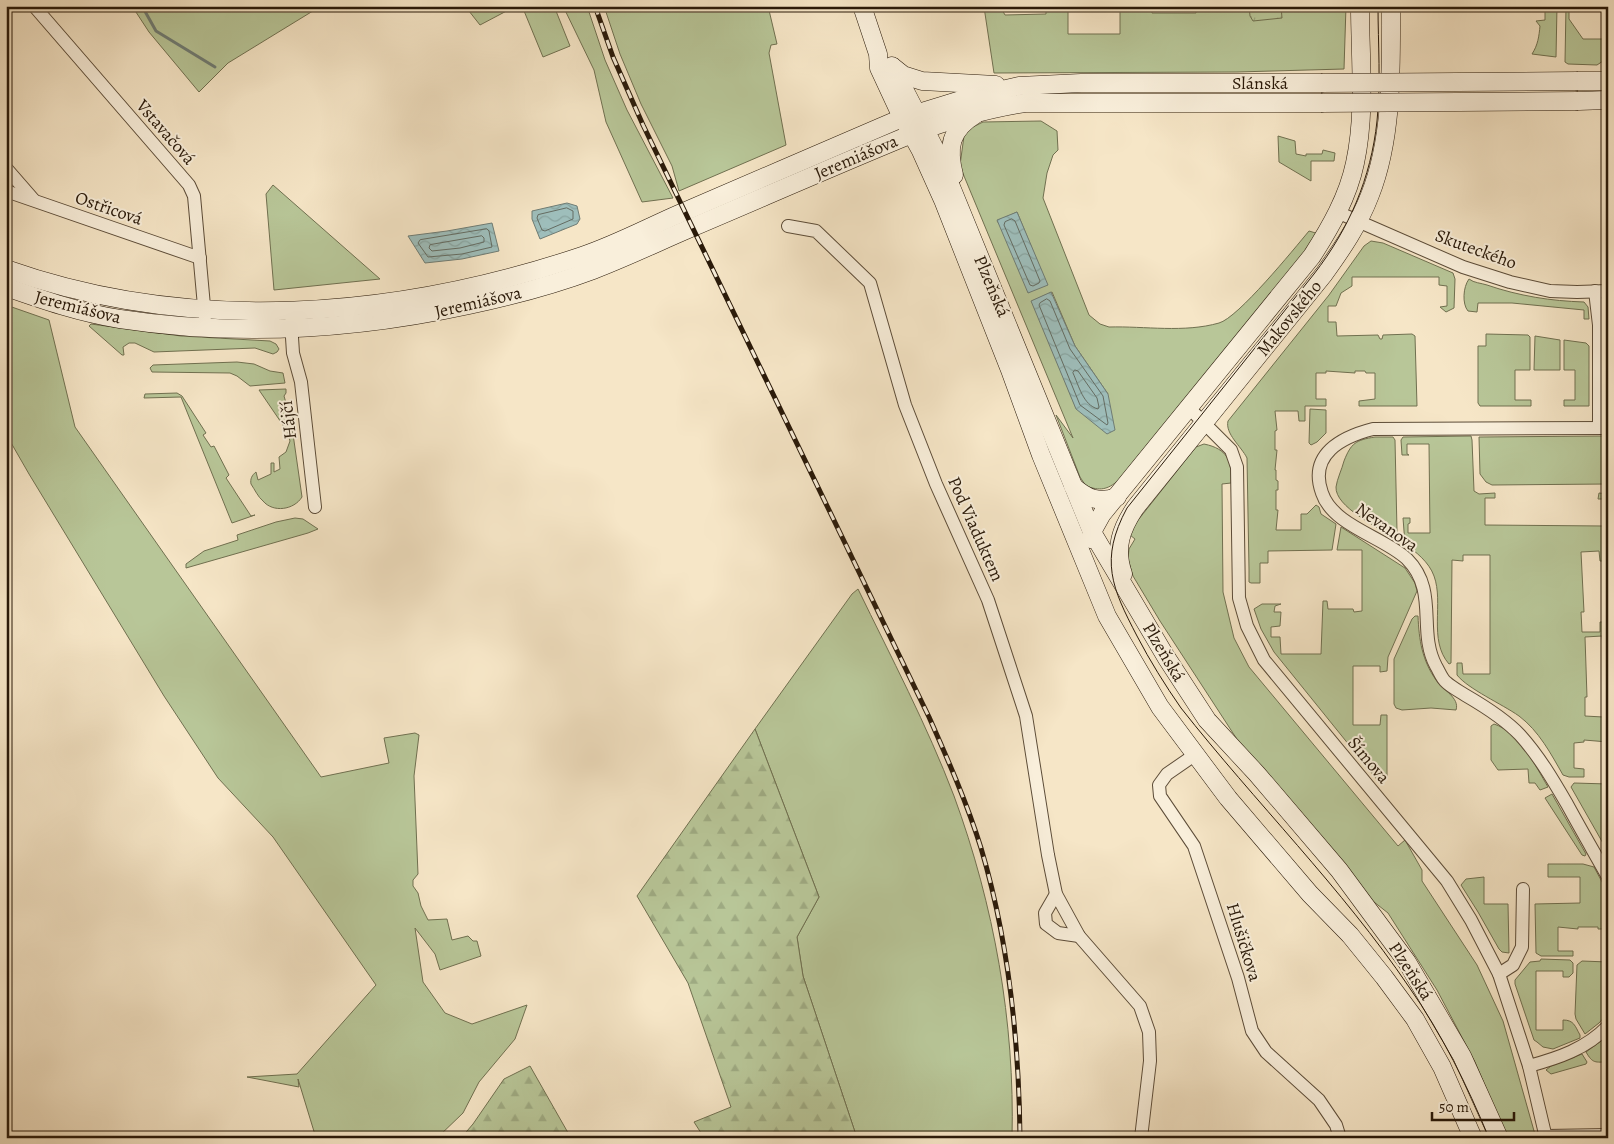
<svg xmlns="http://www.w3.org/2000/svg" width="1614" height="1144" font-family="Alegreya,serif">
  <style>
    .green { fill: #b8c698; stroke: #707050; fill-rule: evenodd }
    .forest { fill: url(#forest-firs); stroke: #707050 }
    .park { fill: url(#park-tufts); stroke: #707050 }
    .water { fill: url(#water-waves); stroke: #6f7c74 }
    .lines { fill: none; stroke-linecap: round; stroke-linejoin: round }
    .shore { stroke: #646c62; stroke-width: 1 }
    .stream { stroke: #6f7c74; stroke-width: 3 }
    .street-casing { stroke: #5c4c38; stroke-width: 14 }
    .secondary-casing { stroke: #291909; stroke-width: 19 }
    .street { stroke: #f9efdb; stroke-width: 12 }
    .secondary { stroke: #f9efdb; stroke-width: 18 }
    .tram { stroke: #291909; stroke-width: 1 }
    .rail-casing { stroke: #291909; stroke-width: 5 }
    .rail { stroke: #f9efdb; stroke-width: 3; stroke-dasharray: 9; stroke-linecap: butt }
    .secondary-bridge-casing { stroke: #291909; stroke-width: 19; stroke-linecap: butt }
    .secondary-bridge { stroke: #f9efdb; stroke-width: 18 }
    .labels { text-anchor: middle; stroke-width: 4; stroke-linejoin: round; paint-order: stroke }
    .street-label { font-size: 18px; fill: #291909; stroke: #f9efdb }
  </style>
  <defs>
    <pattern id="forest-firs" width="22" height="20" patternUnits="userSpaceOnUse" patternTransform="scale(1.25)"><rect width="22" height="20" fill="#b8c698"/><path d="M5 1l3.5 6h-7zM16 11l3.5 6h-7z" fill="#9eaa82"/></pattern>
    <pattern id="park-tufts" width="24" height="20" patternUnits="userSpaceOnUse" patternTransform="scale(1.25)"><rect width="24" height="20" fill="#b8c698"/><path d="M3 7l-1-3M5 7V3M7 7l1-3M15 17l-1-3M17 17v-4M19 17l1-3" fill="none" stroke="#9eaa82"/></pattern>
    <pattern id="water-waves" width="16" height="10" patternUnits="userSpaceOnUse" patternTransform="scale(1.25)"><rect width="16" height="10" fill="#9ebebb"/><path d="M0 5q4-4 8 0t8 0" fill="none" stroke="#88a39f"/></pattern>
  </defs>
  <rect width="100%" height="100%" fill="#f6e6c7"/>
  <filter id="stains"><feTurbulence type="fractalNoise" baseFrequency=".004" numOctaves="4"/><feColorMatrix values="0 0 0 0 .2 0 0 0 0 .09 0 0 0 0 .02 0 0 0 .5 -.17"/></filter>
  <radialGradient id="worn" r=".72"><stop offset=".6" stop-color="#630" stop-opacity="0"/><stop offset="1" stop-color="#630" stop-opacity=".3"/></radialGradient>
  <!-- green -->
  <g class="green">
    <path d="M132,6H321L228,63L199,92L149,32Z"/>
    <path d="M465,6H516L480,25Z"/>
    <path d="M522,6H554L570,46L543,57Z"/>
    <path d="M563,6H587L605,60L627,110L673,198L642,202L606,122L594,70Z"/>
    <path d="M604,6H768L777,44L771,45L769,53L786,145L679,191L672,166L641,104L620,54Z"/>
    <path d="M1046,6H1068V34H1120V6H1143L1144,8H1152V13H1196V6H1346L1344,69L1237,72L994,73L984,7L1001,8L1005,15L1046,14Z"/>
    <path d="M1545,6H1557L1556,57L1532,54C1538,45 1539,36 1540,26L1536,21L1545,20Z"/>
    <path d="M1566,6H1569V19L1583,39H1608V61H1603L1597,65L1568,64L1565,62Z"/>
    <path d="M1041,121L1057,131L1058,150L1053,155L1047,173L1043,198L1089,315L1100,324L1109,327C1145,326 1184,333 1219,323C1238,318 1294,249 1309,231L1319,234L1119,480C1107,490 1100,491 1086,486L1080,477L1056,415L1073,438L964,176L960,165L964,136L973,127L983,122ZM1017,212L1047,285L997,221ZM1052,292L1075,346L1108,394L1076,408L1032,301Z"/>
    <path d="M1278,136L1295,141L1296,154L1306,156V154H1322L1323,150L1335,153L1334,161H1311V181L1279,162Z"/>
    <path d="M273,185L380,279L274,290L266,194Z"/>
    <path d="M1371,241L1383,243L1453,273L1455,279L1454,308L1446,312L1440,307L1447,306V286L1439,285V277H1352V286L1341,293L1336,306H1328V322H1336L1337,336L1378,335L1380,339H1382L1383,335L1412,334L1415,336L1417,406H1359V401L1375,399V373H1366L1365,371H1355V373L1326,371V373H1316V399H1326V406H1305V421H1299L1298,411H1275L1277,430L1275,431V450H1277L1275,470H1276V480L1278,481V490H1276V510H1278L1276,530H1301V514H1307L1316,505L1319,507L1321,514L1336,524L1332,550L1268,551V563H1260V583H1251L1249,582V569L1247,458C1241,446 1225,434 1228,421L1329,295L1364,246Z"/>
    <path d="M1469,279C1474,283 1481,283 1487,285C1519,296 1551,301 1584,302L1588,307L1589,319H1584V310L1512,303H1478L1477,312L1468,311C1462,304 1463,287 1469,279Z"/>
    <path d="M6,305L49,320L75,427L321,777L389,763L384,738L415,733L419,735L414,776L418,874L413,880V886L418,893L421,906L428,920L447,919L452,940L468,936L473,941H477L481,956L440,970L435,954L415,928L423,982L445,1013L472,1024L527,1005L515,1039L479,1082L463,1113L437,1138H316L298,1079L299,1087L247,1077L297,1074L376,985L273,837L218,778L164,696L29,474L6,434Z"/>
    <path d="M91,324L181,336L270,341L276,344L279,349L277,352L273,354L255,348L154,352L135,343H129L123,347L124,355H122L89,326Z"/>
    <path d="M1486,334L1528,335L1530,337V370H1515V400H1531V406H1480L1478,403V346H1486Z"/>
    <path d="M1535,336L1560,340V370H1534Z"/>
    <path d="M1564,340L1586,343L1589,346V406H1564V400H1575V370H1564Z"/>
    <path d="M237,362L254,364L270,371L283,373L285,383L250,386L237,376L230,373L152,372L150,368L153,365Z"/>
    <path d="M286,389V393L284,396L291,420L302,497C294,510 273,513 263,501C258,497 255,490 251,484C250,479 252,475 256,472L258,480L271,474V463H274V472L280,469L279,457L286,452L290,441L287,431L259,390Z"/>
    <path d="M177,393L182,396L206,433L203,435L211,447L214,446L229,475L226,478L251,516L255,515L232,523L181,397L144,398L145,394Z"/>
    <path d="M1310,409L1326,410V433L1317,442L1311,445L1309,443Z"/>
    <path d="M1471,436L1472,440L1474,491L1479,494L1495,493V498H1485V525L1604,526V499H1598L1599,493L1608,494V561H1600L1599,551L1581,552L1584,612H1581L1582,632H1600V622H1608V646H1603L1602,636L1585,637L1587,697H1585V716L1603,717V707H1608V742L1584,740V742L1574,743V768L1584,769V777H1569L1563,775C1551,754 1539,731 1519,716C1502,704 1468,689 1457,675V663H1462L1463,674H1490V555H1463V561L1452,560L1451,663L1449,664C1428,640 1444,603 1434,576C1429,562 1416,552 1405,544L1403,518H1410V523L1408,524V533H1430L1429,444H1407V454L1409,455H1402L1401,440L1403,437Z"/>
    <path d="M1605,436L1607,438V484L1492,485L1486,482L1480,474L1479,437Z"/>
    <path d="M1375,437H1393L1395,440L1397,531L1396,535L1393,537C1378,527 1335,507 1336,487C1337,479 1342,469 1344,461C1351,443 1356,440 1375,437Z"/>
    <path d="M1204,444C1228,449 1232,461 1231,483L1222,484L1223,592L1234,638L1249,667L1398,846L1405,840L1422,870V881L1477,965L1503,1021L1536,1138H1507L1475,1062L1437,990L1388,913L1369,898L1244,750L1160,621L1133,576L1128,559L1129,549L1135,539L1130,535L1131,529L1196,447Z"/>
    <path d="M295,518L303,519L318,529L308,533L186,568V564L204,551L238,540L237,535L276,522Z"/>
    <path d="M1341,527L1405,568L1415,583L1417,591L1388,657L1387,671L1380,672V666H1353V725H1380L1381,715H1387V778L1382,783L1379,782L1274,652L1261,629L1254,609L1262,604H1281L1275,606L1274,612H1281L1280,626L1271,627V637H1280L1281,654H1321L1323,601H1327L1328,609H1353L1354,612L1362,611V550H1337Z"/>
    <path d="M858,589C891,657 927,725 954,796C994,905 1015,1022 1012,1138H857L803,976L797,937L819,897L755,729L852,594Z"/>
    <path d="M1415,616H1418C1419,640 1422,660 1436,680C1443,690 1460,698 1456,710L1431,708L1402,710L1396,708L1394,704V659L1412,619Z"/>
    <path d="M1494,724C1519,732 1535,765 1548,787L1540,790L1535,783H1529L1528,769L1498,770L1491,760V726Z"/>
    <path d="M1574,783L1608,784V852L1571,787Z"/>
    <path d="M1552,794L1586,854L1585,856L1582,855L1545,798Z"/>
    <path d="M1548,864H1583L1594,867L1608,893L1607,929H1598V927H1578V929L1558,927V951H1573V956H1541L1536,953L1535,904L1580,903V877H1548Z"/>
    <path d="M1484,877V904H1508L1509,953L1502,952L1499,949L1478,912L1461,885L1466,879Z"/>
    <path d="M1541,959L1570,960L1573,963V973L1569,977H1563V971H1536V1030H1563V1020C1574,1020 1575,1026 1580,1035V1038L1553,1049L1543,1047L1537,1042L1534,1040L1515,984V980L1530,962L1540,961Z"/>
    <path d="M1582,961L1608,962V1013L1599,1023L1585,1034L1576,1019L1575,1014L1577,965Z"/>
    <path d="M1605,1038L1608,1041V1062C1595,1062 1593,1064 1586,1052Z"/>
    <path d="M1582,1054L1587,1062L1586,1064L1551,1074L1546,1070L1551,1066Z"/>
  </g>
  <!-- forest -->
  <g class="forest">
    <path d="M755,729L819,897L797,937L803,976L857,1138H707L703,1136L694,1122L731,1107L688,983L637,896Z"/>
    <path d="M530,1066L571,1138H461L473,1124L504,1079Z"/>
  </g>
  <!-- park -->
  <path class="park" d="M1249,6H1281L1282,18L1253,21L1250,16Z"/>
  <!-- water -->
  <g class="water">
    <path d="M567,203L577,206L580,219L577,224L540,239L532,219V211Z"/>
    <path d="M1017,212L1048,285L1028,293L997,220Z"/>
    <path d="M492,223L499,251L462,259L425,263L408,236L447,231Z"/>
    <path d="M1051,292L1075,346L1108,394L1115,430L1107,434L1076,409L1031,301Z"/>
  </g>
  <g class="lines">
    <!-- shore -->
    <g class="shore">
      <path d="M567,208L573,211V219L545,231L542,230L537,218L538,215Z"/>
      <path d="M1012,219L1015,221L1040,281L1039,283L1033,286L1030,285L1004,225L1005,222Z"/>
      <path d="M487,229L489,231L492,247L462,254L428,257L418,243L420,240Z"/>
      <path d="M482,236L484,238V242L460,248L432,251L429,248L430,245Z"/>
      <path d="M1047,299L1050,301L1070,349L1103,396L1108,423L1107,425L1080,405L1039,305L1040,303Z"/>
      <path d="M1075,370L1078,371L1097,398L1099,407L1098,409C1083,405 1079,386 1073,373Z"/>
    </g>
    <!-- stream -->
    <path class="stream" d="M142,6L156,31L215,67"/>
    <!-- street casing -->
    <g class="street-casing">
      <g id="street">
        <path d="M34,6L189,185L194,196L205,317"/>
        <path d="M6,168L33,199"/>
        <path d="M6,191L200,258"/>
        <path d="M1337,212L1463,267L1510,282L1550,291L1577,292L1608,291"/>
        <path d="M788,226L816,231L870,283L905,405L936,484L988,600L1026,716L1048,855L1056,894L1079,936L1140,1006L1149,1032L1150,1061L1141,1138"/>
        <path d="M1595,291L1599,325V428"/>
        <path d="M291,322L293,353L301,382L315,507"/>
        <path d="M1189,408L1231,450L1237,467L1239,598L1247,626L1264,660L1447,881L1471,920L1499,974L1529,1066L1546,1138"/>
        <path d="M1608,428L1373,429C1342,437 1308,454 1322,493C1333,526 1384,537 1407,559C1439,591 1417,631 1436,666C1439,671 1442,679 1446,682C1451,687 1459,691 1465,695C1484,706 1505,719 1520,735C1539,756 1553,780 1567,804C1580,828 1594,852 1608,877"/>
        <path d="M1196,754L1167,774L1159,785L1160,796L1194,846L1238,978L1252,1031L1266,1052L1319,1100L1336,1125L1340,1138"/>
        <path d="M1056,894L1045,913L1046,924L1058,933L1079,936"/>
        <path d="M1499,974L1513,965L1522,947L1523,889"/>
        <path d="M1529,1066C1558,1058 1586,1049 1608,1026"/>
        <path d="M1546,1136L1608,1135"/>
      </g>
    </g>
    <!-- secondary casing -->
    <g class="secondary-casing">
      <g id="secondary">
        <path d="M862,6L878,54L879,68L899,111L921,151L943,200L1010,370L1041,455L1107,616L1160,707L1228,798L1310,894L1350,935L1384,977L1415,1019L1442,1067L1473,1138"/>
        <path d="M892,66L938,155L1092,532L1166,657L1207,720L1257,774L1339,870L1407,962L1462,1056L1499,1138"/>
        <path d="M893,67L903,75L922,81L996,85"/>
        <path d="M1578,81H1608"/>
        <path d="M1578,101L1608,100"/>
        <path d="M954,175C947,147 950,130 976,114"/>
        <path d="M6,269C193,335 397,318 582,256C615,245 647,228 679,214C746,185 814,156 881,127L902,118L967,98L1019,86L1081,83H1321"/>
        <path d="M6,287C43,300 81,313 120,319C237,337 354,330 469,305C511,296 553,285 593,270C627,257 660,241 693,227C766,196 839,164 912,134C949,120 985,109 1025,103H1321"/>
        <path d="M1073,486C1087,499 1099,503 1117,497"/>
        <path d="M1091,539L1092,532L1102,514L1312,256C1330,228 1348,197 1355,163C1366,112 1360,58 1360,6"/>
        <path d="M1123,574C1114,548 1121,529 1135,508L1324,274C1342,249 1359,224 1370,195C1393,137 1391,67 1391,6"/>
      </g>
    </g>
    <!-- street -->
    <use href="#street" class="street"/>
    <!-- secondary -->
    <use href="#secondary" class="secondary"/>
    <!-- tram -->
    <path class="tram" d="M1378,6C1378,44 1381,83 1377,121C1371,178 1349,229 1314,274L1127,508C1099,560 1112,588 1137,636C1150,661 1165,685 1181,708C1255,802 1342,888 1409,987C1442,1034 1467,1085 1489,1138"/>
    <!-- rail casing -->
    <g class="rail-casing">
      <path id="rail" d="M595,6L613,57L643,125L929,717C948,760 967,803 981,848C1009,942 1019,1040 1020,1138"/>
    </g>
    <!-- rail -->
    <use href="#rail" class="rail"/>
    <!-- secondary-bridge casing -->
    <g class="secondary-bridge-casing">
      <g id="secondary-bridge">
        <path d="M1321,83L1578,81"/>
        <path d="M1321,103L1578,101"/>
      </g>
    </g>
    <!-- secondary-bridge -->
    <use href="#secondary-bridge" class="secondary-bridge"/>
  </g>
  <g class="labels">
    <!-- street labels -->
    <g class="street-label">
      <text x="1260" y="89">Slánská</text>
      <text transform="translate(166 132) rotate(49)" y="6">Vstavačová</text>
      <text transform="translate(856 157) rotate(-23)" y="6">Jeremiášova</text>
      <text transform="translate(109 208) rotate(19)" y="6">Ostřicová</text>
      <text transform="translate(1476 249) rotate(20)" y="6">Skuteckého</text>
      <text transform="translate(992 286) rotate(67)" y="6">Plzeňská</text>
      <text transform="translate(478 302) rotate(-13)" y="6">Jeremiášova</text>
      <text transform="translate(78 307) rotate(14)" y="6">Jeremiášova</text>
      <text transform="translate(1289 318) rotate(-51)" y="6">Makovského</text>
      <text transform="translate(288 420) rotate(-97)" y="6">Hájčí</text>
      <text transform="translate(1387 527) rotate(35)" y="6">Nevanova</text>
      <text transform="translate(976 529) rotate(66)" y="6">Pod Viaduktem</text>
      <text transform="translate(1164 652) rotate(59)" y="6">Plzeňská</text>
      <text transform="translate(1369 760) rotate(50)" y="6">Šímova</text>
      <text transform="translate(1244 942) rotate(73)" y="6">Hlušičkova</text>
      <text transform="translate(1411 971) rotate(57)" y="6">Plzeňská</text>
    </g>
  </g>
  <!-- margin -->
  <rect width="1614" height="1144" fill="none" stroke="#f6e6c7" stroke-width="25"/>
  <rect x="8" y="8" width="1599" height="1129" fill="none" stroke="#291909" stroke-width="2.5"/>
  <rect x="12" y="12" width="1589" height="1119" fill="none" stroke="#291909"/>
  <!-- scale -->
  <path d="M1432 1112v8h82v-8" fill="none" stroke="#291909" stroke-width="2.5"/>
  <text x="1439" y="1112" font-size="15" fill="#291909" stroke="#f9efdb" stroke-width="4" paint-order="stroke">50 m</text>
  <rect width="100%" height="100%" filter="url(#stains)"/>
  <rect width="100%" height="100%" fill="url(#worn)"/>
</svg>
